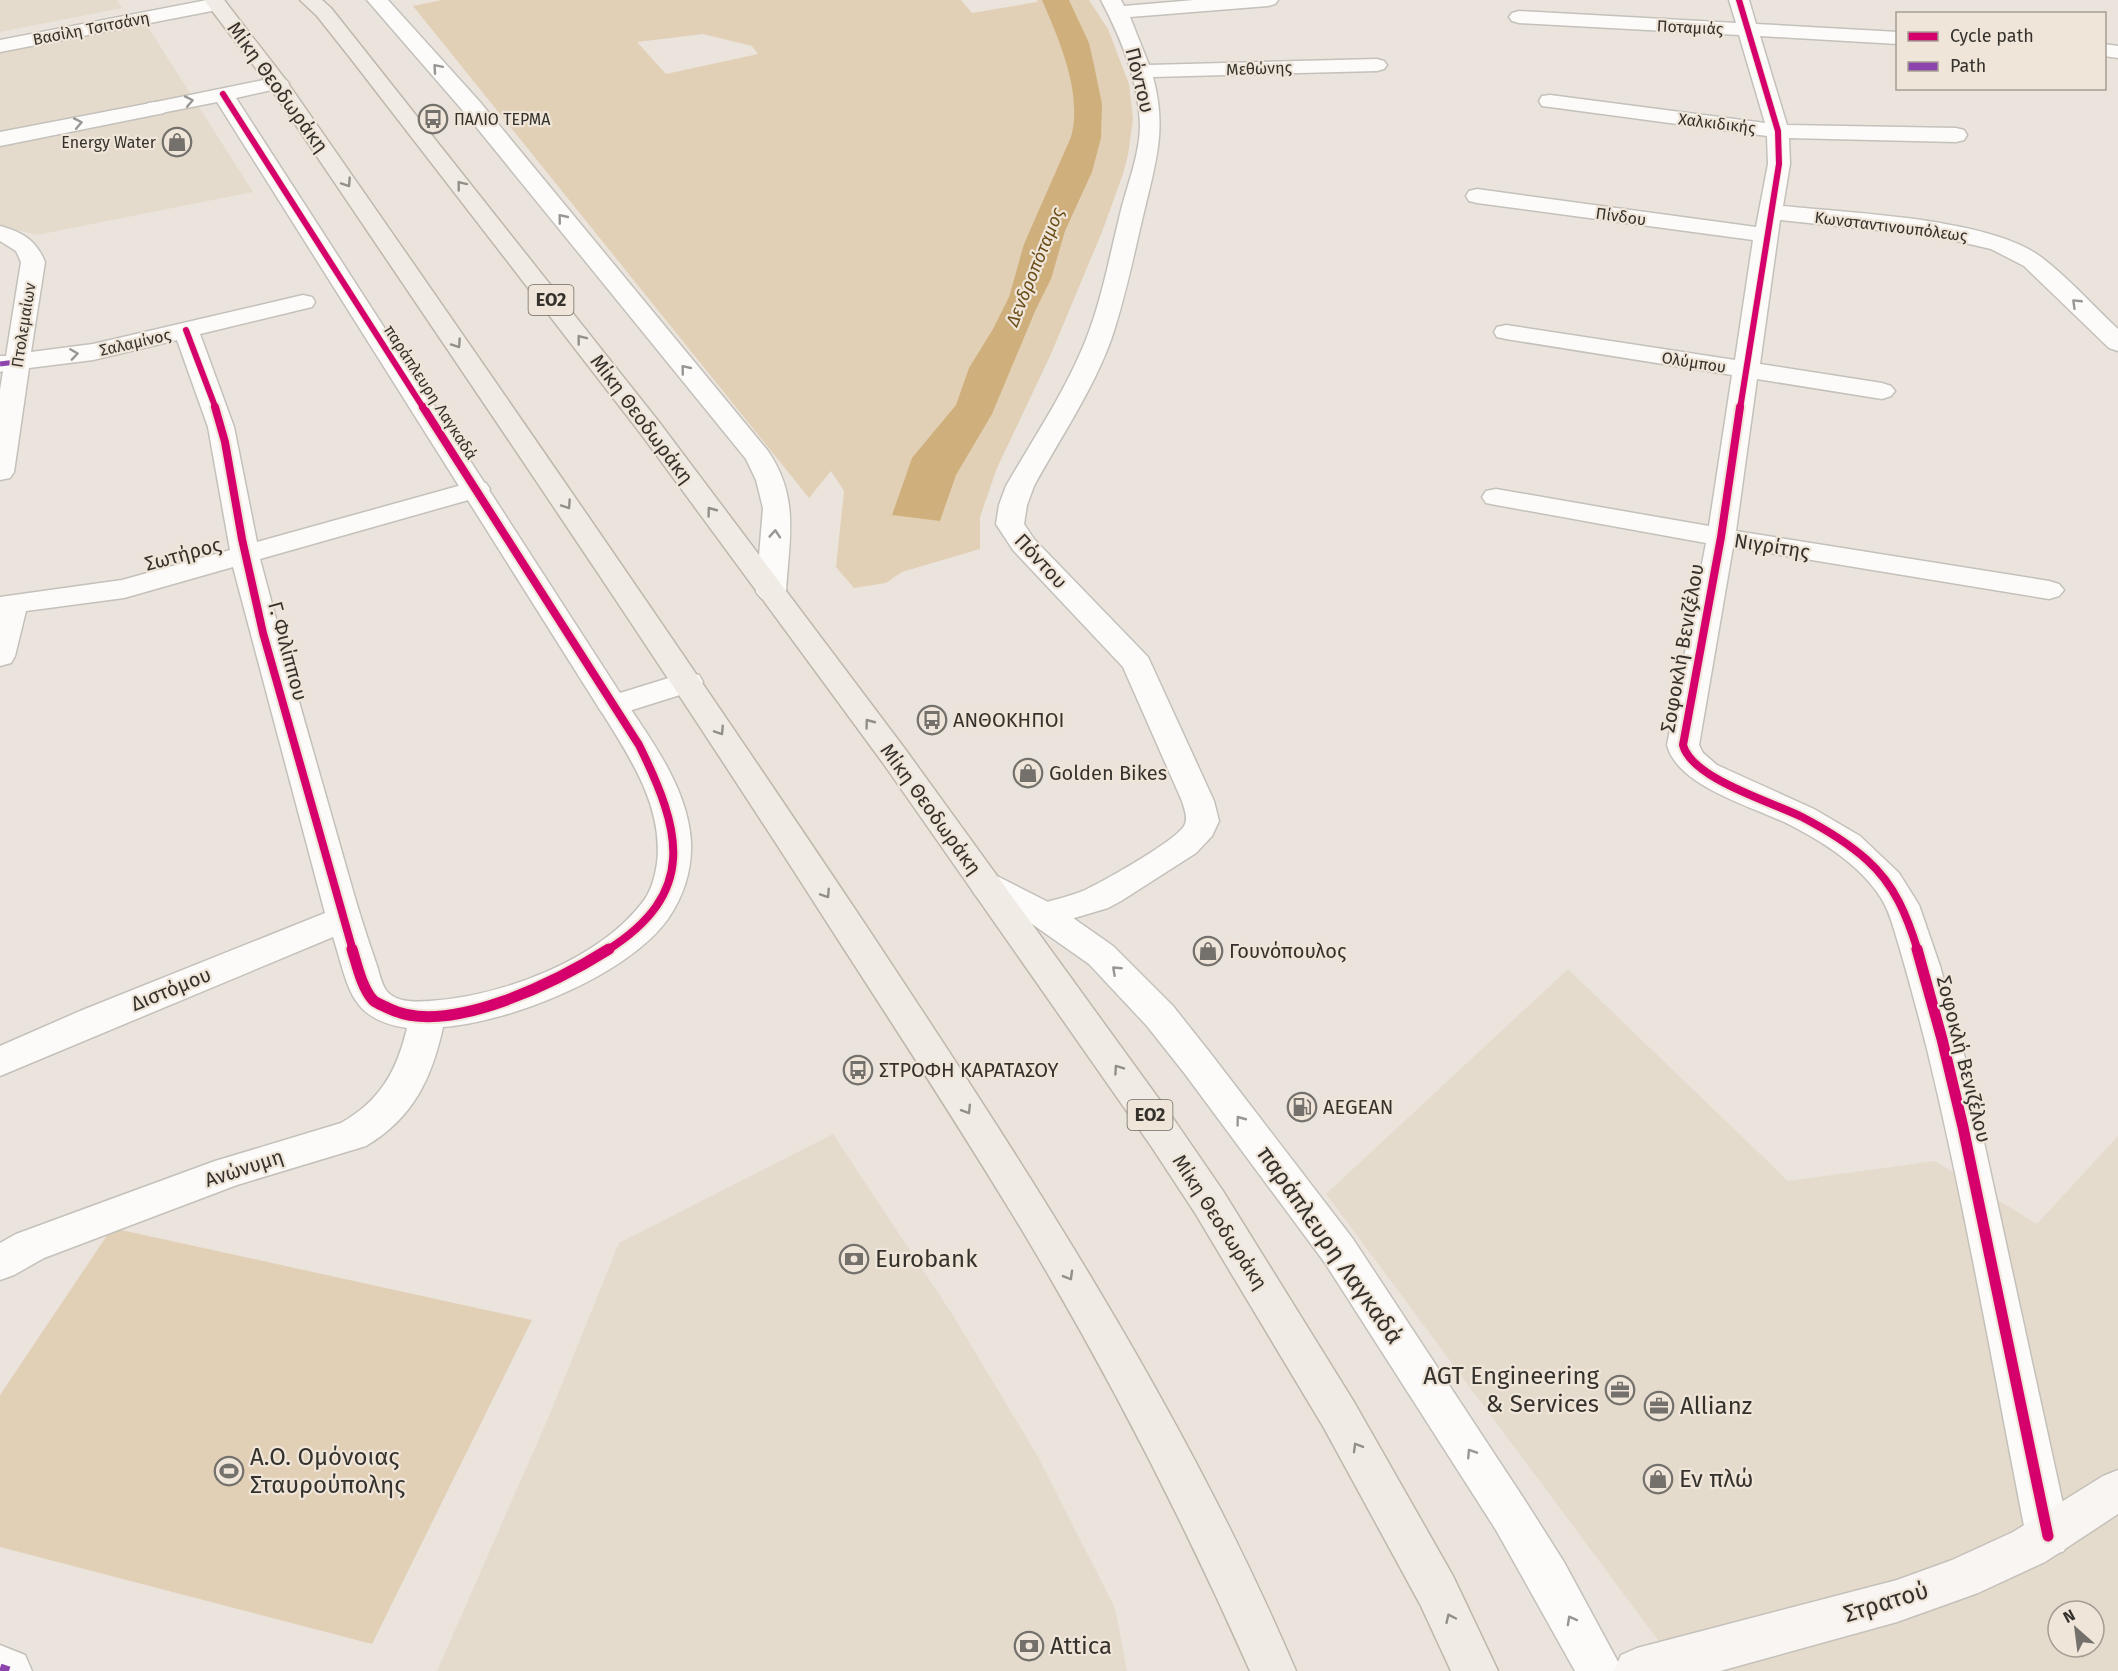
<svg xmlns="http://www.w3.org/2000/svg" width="2118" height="1671" font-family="'Fira Sans',sans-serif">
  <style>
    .built { fill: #e5dbcd; fill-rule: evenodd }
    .green { fill: #e2d0b6; fill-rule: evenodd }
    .water { fill: #cfb07d }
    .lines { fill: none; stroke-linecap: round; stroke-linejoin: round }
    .minor-casing { stroke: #c4c0ba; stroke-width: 3 }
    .tertiary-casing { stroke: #c4c0ba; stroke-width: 3 }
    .secondary-casing { stroke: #c4c0ba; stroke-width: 3 }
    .trunk-casing { stroke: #c0b7ac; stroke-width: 3 }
    .minor { fill: #fcfbfa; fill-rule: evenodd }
    .tertiary { fill: #fcfbfa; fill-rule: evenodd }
    .secondary { fill: #f8f5f2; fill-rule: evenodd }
    .trunk { fill: #f0ece5; fill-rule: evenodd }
    .quiet-far1 { stroke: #8e44ad; stroke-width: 5; stroke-dasharray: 10 5; stroke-linecap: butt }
    .quiet { stroke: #8e44ad; stroke-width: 9; stroke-dasharray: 18 9; stroke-linecap: butt }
    .cycleway-far2-casing { stroke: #efe5d8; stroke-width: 8 }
    .cycleway-far1-casing { stroke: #efe5d8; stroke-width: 12 }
    .cycleway-casing { stroke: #efe5d8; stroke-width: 15 }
    .cycleway-far2 { stroke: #d6006c; stroke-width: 6 }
    .cycleway-far1 { stroke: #d6006c; stroke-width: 8 }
    .cycleway { stroke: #d6006c; stroke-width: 11 }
    .oneway { stroke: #989694 }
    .oneway2 { stroke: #928f89 }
    .labels { text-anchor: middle; stroke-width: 4.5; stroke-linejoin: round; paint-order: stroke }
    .far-street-label { font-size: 16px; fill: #35322d; stroke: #efe5d8 }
    .far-poi-label { font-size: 16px; fill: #35322d; stroke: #efe5d8; text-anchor: start }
    .far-water-label { font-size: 18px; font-style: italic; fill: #6c4e1a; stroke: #efe5d8 }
    .shield { fill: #efe5d8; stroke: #6d6860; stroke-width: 1.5 }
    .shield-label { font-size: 18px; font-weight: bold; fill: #35322d }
    .street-label { font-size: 20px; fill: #35322d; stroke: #efe5d8 }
    .poi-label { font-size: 20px; fill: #35322d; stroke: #efe5d8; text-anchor: start }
    .near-street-label { font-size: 24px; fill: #35322d; stroke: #efe5d8 }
    .near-poi-label { font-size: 24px; fill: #35322d; stroke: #efe5d8; text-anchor: start }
  </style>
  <rect width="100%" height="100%" fill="#eae4dd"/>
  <!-- built -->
  <g class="built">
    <path d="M0,0H117L122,8L0,32Z"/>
    <path d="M146,24L253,192L37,235L0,226V53Z"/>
    <path d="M1568,969L1788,1181L1935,1161L2037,1224L2118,1136V1671H1681L1326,1194ZM2058,1611H2094V1647H2058Z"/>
    <path d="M833,1134L954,1317L1037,1455L1115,1608L1127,1671H437L549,1416L619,1243Z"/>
  </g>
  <!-- green -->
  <g class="green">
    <path d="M442,0H961L972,13L1037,2V0H1089L1108,29L1129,84L1133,119L1128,155L1123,174L1102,232L1051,354L997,468L980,517V549L902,572L886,583L854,588L836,567L844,491L831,471L809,498L413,6ZM703,34L752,46L758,54L666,74L637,42Z"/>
    <path d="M112,1228L532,1320L372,1644L0,1547V1395Z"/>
  </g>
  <!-- water -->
  <path class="water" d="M1042,0H1069L1089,43L1094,65L1102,104L1101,138L1092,172L1065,231L1051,279L1036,309L992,414L956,475L940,521L892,515L912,458L956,405L969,368L993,329L1009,297L1024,244L1071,137C1083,93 1059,40 1042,0Z"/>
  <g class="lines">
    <!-- minor casing -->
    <g class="minor-casing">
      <g id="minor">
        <path d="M207,0H224L227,4L224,8L217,10L0,52V40Z"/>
        <path d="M1101,0H1121L1124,6L1194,0H1278L1275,4L1268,6L1130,17L1149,65L1377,59L1384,61L1387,65L1384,69L1377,71L1153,77C1167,129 1156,161 1144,212C1134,254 1125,299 1111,340C1093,390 1059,440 1034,486L1027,505L1024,524L1034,539L1148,657L1214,801L1219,821L1212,836L1196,853L1121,901L1108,908L1044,927L1032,924L1027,915L1032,906C1049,901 1069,897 1085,890C1102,882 1180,839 1185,824C1188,817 1184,808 1182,801L1123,667L1013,550L996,524L999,505L1006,486C1033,439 1065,392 1085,342C1102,300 1110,254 1121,210C1128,183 1140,153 1140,125C1139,81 1121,38 1101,0Z"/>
        <path d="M1729,0H1749L1756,24L1898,32V44L1760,36L1787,125L1956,128L1964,130L1967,135L1964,140L1956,142L1789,138L1790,164L1783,206C1849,213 1990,218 2041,257C2069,278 2093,306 2118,329V351L2109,348L2024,266L1991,249L1935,236L1780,220L1760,364L1882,383L1891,386L1895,391L1891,396L1882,399L1757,379L1736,531L2049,581L2059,584L2064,590L2059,596L2049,599L1733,547L1699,745L1703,753L1717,765L1814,809L1860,836L1899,873L1919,905L1940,966L1968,1069L2070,1536L2064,1551L2048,1557L2032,1551L2026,1536C1994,1374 1966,1210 1927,1049C1918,1014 1909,980 1899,946C1894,930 1890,912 1881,898C1861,866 1825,843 1792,826C1756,807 1678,788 1667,745L1706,543L1496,505L1486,503L1482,497L1486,491L1496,489L1709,526L1732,375L1506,339L1497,337L1494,332L1497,327L1506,325L1735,360L1753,240L1477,203L1469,201L1466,196L1469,191L1477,189L1756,227L1768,164L1767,136L1550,107L1542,106L1539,101L1542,96L1550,95L1765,123L1739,35L1519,23L1512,21L1509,17L1512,13L1519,11L1736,23Z"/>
        <path d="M2104,44L2118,46V58L2104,56Z"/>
        <path d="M156,102L164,103L167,108L164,113L0,146V132Z"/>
        <path d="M0,226C22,232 36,240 45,262L31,352L93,344L303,295L312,297L315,302L312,307L200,334L234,427L257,542L476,481L486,483L490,489L486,495L260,559C288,666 319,771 349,877C357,906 366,934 376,963C379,971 381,983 386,990C395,1003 416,1002 430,1001C502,996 597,961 642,903C651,892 655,877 657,863C664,805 627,753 598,706L602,699L613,696L624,699C652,741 688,789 691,842C692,870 684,895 668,919C628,975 511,1022 443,1027C432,1078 413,1118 366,1146L237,1185L44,1258L14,1275L0,1280V1243L16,1234L215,1161L341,1123C380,1101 397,1071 407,1028C348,1019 349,986 333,937L0,1076V1046L80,1011L325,913L233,567L124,598L26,611L15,656L11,663L0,666V597L122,580L230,550L208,427L177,340L93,360L29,368L14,472L10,478L0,480V390L3,371L0,372V356H6L21,262L16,251L0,241Z"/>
        <path d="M0,1645L25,1655L32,1671H0Z"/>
      </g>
    </g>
    <!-- tertiary casing -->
    <g class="tertiary-casing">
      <g id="tertiary">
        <path d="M367,0H388L480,102L768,451C800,498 789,539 786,592L781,598L771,601L761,598L756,592L763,508L756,480L746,459L464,112Z"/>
        <path d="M278,77L285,79L289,83L285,87L236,98L620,693L688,672L699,675L703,682L699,689L613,716L602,713L217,102L156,114L148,113L145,108L148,103L156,102Z"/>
        <path d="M987,874L999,877L1056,906L1113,946L1173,1006L1211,1054L1353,1239L1526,1502L1564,1562L1623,1671H1575L1496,1530L1325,1263L1185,1074L1147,1026L1089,964L1032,924L975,895L970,886L975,877Z"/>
      </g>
    </g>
    <!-- secondary casing -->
    <g class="secondary-casing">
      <path id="secondary" d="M2118,1470V1514L2045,1562L1978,1593L1897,1622L1720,1671H1614L1621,1655L1637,1648L1897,1580L1952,1560L2013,1532L2103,1476Z"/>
    </g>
    <!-- trunk casing -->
    <g class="trunk-casing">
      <g id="trunk">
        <path d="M204,0H224L285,79C480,359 675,640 865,924C1023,1163 1183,1406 1296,1671H1250C1183,1520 1107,1372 1022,1230C959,1126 892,1023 826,921C646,640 457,364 270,87Z"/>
        <path d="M300,0H322L331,8L659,422L905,749L1177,1124L1223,1191L1354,1402L1453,1576L1498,1671H1451L1421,1606L1324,1428L1195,1213L1151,1146L883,763L641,434L348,55L317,16Z"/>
      </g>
    </g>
    <!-- minor -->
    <use href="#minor" class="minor"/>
    <!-- tertiary -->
    <use href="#tertiary" class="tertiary"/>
    <!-- secondary -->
    <use href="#secondary" class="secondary"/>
    <!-- trunk -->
    <use href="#trunk" class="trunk"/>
    <!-- quiet-far1 -->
    <path class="quiet-far1" d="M0,364L16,362"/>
    <!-- quiet -->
    <path class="quiet" d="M0,1668L9,1671"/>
    <!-- cycleway-far2 casing -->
    <g class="cycleway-far2-casing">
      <g id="cycleway-far2">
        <path d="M1739,0L1778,131L1779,164L1740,409"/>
        <path d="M223,94L424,409"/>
        <path d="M186,330L216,409"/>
      </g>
    </g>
    <!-- cycleway-far1 casing -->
    <g class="cycleway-far1-casing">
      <g id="cycleway-far1">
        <path d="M215,407L225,442L242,539L263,633L353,951"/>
        <path d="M423,407L639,745C681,830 699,893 606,951"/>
        <path d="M1740,407L1721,537L1683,745C1692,779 1772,802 1802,817C1825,829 1848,843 1867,860C1895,885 1907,916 1918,951"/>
      </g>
    </g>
    <!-- cycleway casing -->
    <g class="cycleway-casing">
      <g id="cycleway">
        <path d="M352,949C357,965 362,988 373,1000C377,1004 385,1006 390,1009C449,1037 558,981 609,949"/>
        <path d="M1917,949L1942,1039L1963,1127L2048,1536"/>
      </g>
    </g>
    <!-- cycleway-far2 -->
    <use href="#cycleway-far2" class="cycleway-far2"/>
    <!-- cycleway-far1 -->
    <use href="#cycleway-far1" class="cycleway-far1"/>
    <!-- cycleway -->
    <use href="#cycleway" class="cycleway"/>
  </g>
  <!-- one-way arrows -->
  <defs><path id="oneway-chevron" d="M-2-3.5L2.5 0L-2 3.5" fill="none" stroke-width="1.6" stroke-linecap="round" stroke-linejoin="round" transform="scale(1.5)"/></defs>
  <g class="oneway">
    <use href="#oneway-chevron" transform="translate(437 68) rotate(-131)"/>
    <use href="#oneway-chevron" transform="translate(189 101) rotate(-11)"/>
    <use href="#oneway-chevron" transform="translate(78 123) rotate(-11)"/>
    <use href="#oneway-chevron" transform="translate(562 218) rotate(-129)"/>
    <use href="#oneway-chevron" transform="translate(2076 303) rotate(-136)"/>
    <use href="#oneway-chevron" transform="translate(74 354) rotate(-8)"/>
    <use href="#oneway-chevron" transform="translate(685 369) rotate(-129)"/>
    <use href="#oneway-chevron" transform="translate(775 534) rotate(-86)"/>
    <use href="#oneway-chevron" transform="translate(1116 970) rotate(-137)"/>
    <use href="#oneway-chevron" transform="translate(1240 1120) rotate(-127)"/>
    <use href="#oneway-chevron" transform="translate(1471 1453) rotate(-123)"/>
    <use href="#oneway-chevron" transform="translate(1571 1620) rotate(-119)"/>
  </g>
  <g class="oneway2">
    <use href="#oneway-chevron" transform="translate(347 183) rotate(56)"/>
    <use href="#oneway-chevron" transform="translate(461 185) rotate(-128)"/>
    <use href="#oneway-chevron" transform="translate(581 339) rotate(-128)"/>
    <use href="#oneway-chevron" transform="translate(457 344) rotate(56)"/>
    <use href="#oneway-chevron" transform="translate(567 505) rotate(56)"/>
    <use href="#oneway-chevron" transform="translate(711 511) rotate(-127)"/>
    <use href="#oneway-chevron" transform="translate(869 723) rotate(-127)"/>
    <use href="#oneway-chevron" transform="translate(720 731) rotate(57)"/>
    <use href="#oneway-chevron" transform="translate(826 894) rotate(57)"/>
    <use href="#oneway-chevron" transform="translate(1118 1069) rotate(-125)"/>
    <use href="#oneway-chevron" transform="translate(967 1110) rotate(58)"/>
    <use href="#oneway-chevron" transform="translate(1069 1276) rotate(60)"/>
    <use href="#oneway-chevron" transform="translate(1357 1447) rotate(-120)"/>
    <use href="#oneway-chevron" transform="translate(1450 1618) rotate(-115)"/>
  </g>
  <!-- icons -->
  <defs>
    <g id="bus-ring" transform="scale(1.5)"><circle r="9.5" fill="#efe5d8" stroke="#74706b" stroke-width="1.5"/><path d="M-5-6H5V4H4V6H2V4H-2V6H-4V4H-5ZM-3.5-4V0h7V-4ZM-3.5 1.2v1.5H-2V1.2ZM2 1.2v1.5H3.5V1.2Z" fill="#74706b"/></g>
    <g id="shop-ring" transform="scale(1.5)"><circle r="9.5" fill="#efe5d8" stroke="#74706b" stroke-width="1.5"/><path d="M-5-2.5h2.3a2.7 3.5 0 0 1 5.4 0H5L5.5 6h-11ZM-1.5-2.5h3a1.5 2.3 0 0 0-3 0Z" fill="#74706b"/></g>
    <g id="fuel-ring" transform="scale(1.5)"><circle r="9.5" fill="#efe5d8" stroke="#74706b" stroke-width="1.5"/><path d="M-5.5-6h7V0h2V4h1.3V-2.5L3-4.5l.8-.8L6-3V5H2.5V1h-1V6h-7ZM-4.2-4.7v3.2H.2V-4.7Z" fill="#74706b"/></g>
    <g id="bank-ring" transform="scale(1.5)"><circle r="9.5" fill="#efe5d8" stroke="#74706b" stroke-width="1.5"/><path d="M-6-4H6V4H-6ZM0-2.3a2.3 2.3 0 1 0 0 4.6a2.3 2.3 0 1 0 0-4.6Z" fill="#74706b"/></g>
    <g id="office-ring" transform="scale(1.5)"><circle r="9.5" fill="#efe5d8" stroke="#74706b" stroke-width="1.5"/><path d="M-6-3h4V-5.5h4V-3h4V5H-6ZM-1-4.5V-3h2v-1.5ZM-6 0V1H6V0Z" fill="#74706b"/></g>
    <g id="stadium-ring" transform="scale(1.5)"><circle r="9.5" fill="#efe5d8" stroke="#74706b" stroke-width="1.5"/><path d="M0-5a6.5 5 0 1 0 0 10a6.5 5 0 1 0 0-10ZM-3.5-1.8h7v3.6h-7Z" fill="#74706b"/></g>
  </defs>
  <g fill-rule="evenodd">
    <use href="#bus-ring" x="433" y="119"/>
    <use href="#shop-ring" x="177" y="142"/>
    <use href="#bus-ring" x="932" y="720"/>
    <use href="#shop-ring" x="1028" y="773"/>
    <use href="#shop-ring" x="1208" y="951"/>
    <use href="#bus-ring" x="858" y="1070"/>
    <use href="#fuel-ring" x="1302" y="1107"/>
    <use href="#bank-ring" x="854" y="1259"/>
    <use href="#office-ring" x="1620" y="1390"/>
    <use href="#office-ring" x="1659" y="1406"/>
    <use href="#stadium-ring" x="229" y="1471"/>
    <use href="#shop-ring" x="1658" y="1479"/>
    <use href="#bank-ring" x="1029" y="1646"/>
  </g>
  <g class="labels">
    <!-- far-street labels -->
    <g class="far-street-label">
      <text transform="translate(1690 27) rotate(3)" y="6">Ποταμιάς</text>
      <text transform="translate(91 28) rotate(-11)" y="6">Βασίλη Τσιτσάνη</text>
      <text transform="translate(1259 68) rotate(-2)" y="6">Μεθώνης</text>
      <text transform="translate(1717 123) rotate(7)" y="6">Χαλκιδικής</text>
      <text transform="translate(1621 216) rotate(8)" y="6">Πίνδου</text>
      <text transform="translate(1891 226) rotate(7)" y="6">Κωνσταντινουπόλεως</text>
      <text transform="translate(23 325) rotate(-81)" y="6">Πτολεμαίων</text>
      <text transform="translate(135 342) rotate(-13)" y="6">Σαλαμίνος</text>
      <text transform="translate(1694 362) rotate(9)" y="6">Ολύμπου</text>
      <text transform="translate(431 392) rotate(57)" y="6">παράπλευρη Λαγκαδά</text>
    </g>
    <!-- far-poi labels -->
    <g class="far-poi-label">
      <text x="454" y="125">ΠΑΛΙΟ ΤΕΡΜΑ</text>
      <text x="156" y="148" text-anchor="end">Energy Water</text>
    </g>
    <!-- far-water labels -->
    <g class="far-water-label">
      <text transform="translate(1035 267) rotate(-68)" y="6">Δενδροπόταμος</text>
    </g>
    <!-- shield labels -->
    <g class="shield">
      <rect x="528.5" y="285" width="45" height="30" rx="4.5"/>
      <rect x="1127.5" y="1100" width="45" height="30" rx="4.5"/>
    </g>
    <g class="shield-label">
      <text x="551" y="306">ΕΟ2</text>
      <text x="1150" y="1121">ΕΟ2</text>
    </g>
    <!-- street labels -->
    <g class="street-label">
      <text transform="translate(1140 80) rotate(76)" y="7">Πόντου</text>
      <text transform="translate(278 87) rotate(54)" y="7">Μίκη Θεοδωράκη</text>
      <text transform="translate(642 419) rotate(53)" y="7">Μίκη Θεοδωράκη</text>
      <text transform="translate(1772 546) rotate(9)" y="7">Νιγρίτης</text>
      <text transform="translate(183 554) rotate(-15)" y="7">Σωτήρος</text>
      <text transform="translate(1041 561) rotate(47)" y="7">Πόντου</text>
      <text transform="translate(1682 648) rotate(-80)" y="7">Σοφοκλή Βενιζέλου</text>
      <text transform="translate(288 651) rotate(75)" y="7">Γ. Φιλίππου</text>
      <text transform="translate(931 809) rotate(54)" y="7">Μίκη Θεοδωράκη</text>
      <text transform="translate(171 989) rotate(-22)" y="7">Διστόμου</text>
      <text transform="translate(1964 1059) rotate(76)" y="7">Σοφοκλή Βενιζέλου</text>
      <text transform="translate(244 1168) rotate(-18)" y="7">Ανώνυμη</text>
      <text transform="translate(1220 1222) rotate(57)" y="7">Μίκη Θεοδωράκη</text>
    </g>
    <!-- poi labels -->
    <g class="poi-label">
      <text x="953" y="727">ΑΝΘΟΚΗΠΟΙ</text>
      <text x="1049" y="780">Golden Bikes</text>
      <text x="1229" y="958">Γουνόπουλος</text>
      <text x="879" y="1077">ΣΤΡΟΦΗ ΚΑΡΑΤΑΣΟΥ</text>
      <text x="1323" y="1114">AEGEAN</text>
    </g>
    <!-- near-street labels -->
    <g class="near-street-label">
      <text transform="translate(1330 1245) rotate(55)" y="8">παράπλευρη Λαγκαδά</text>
      <text transform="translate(1886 1602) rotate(-17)" y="8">Στρατού</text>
    </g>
    <!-- near-poi labels -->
    <g class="near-poi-label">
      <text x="875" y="1267">Eurobank</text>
      <text x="1599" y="1384" text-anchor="end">AGT Engineering<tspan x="1599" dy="28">&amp; Services</tspan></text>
      <text x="1680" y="1414">Allianz</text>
      <text x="250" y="1465">Α.Ο. Ομόνοιας<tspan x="250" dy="28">Σταυρούπολης</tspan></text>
      <text x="1679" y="1487">Εν πλώ</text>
      <text x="1050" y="1654">Attica</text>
    </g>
  </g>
  <!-- legend -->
  <rect x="1896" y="12" width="210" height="78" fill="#efe5d8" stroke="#a59d94" stroke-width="1.5"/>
  <rect x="1908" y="32" width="30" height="9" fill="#d6006c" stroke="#a59d94" stroke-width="1.5"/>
  <text x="1950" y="42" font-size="18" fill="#35322d">Cycle path</text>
  <rect x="1908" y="62" width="30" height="9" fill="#8e44ad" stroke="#a59d94" stroke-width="1.5"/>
  <text x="1950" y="72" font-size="18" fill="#35322d">Path</text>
  <!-- north arrow -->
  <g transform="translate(2076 1629) rotate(332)"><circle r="28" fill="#efe5d8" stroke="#a59d94" stroke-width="1.5"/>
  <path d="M0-4.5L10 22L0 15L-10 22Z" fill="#74706b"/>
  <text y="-9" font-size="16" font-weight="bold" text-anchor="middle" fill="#35322d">N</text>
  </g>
</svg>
